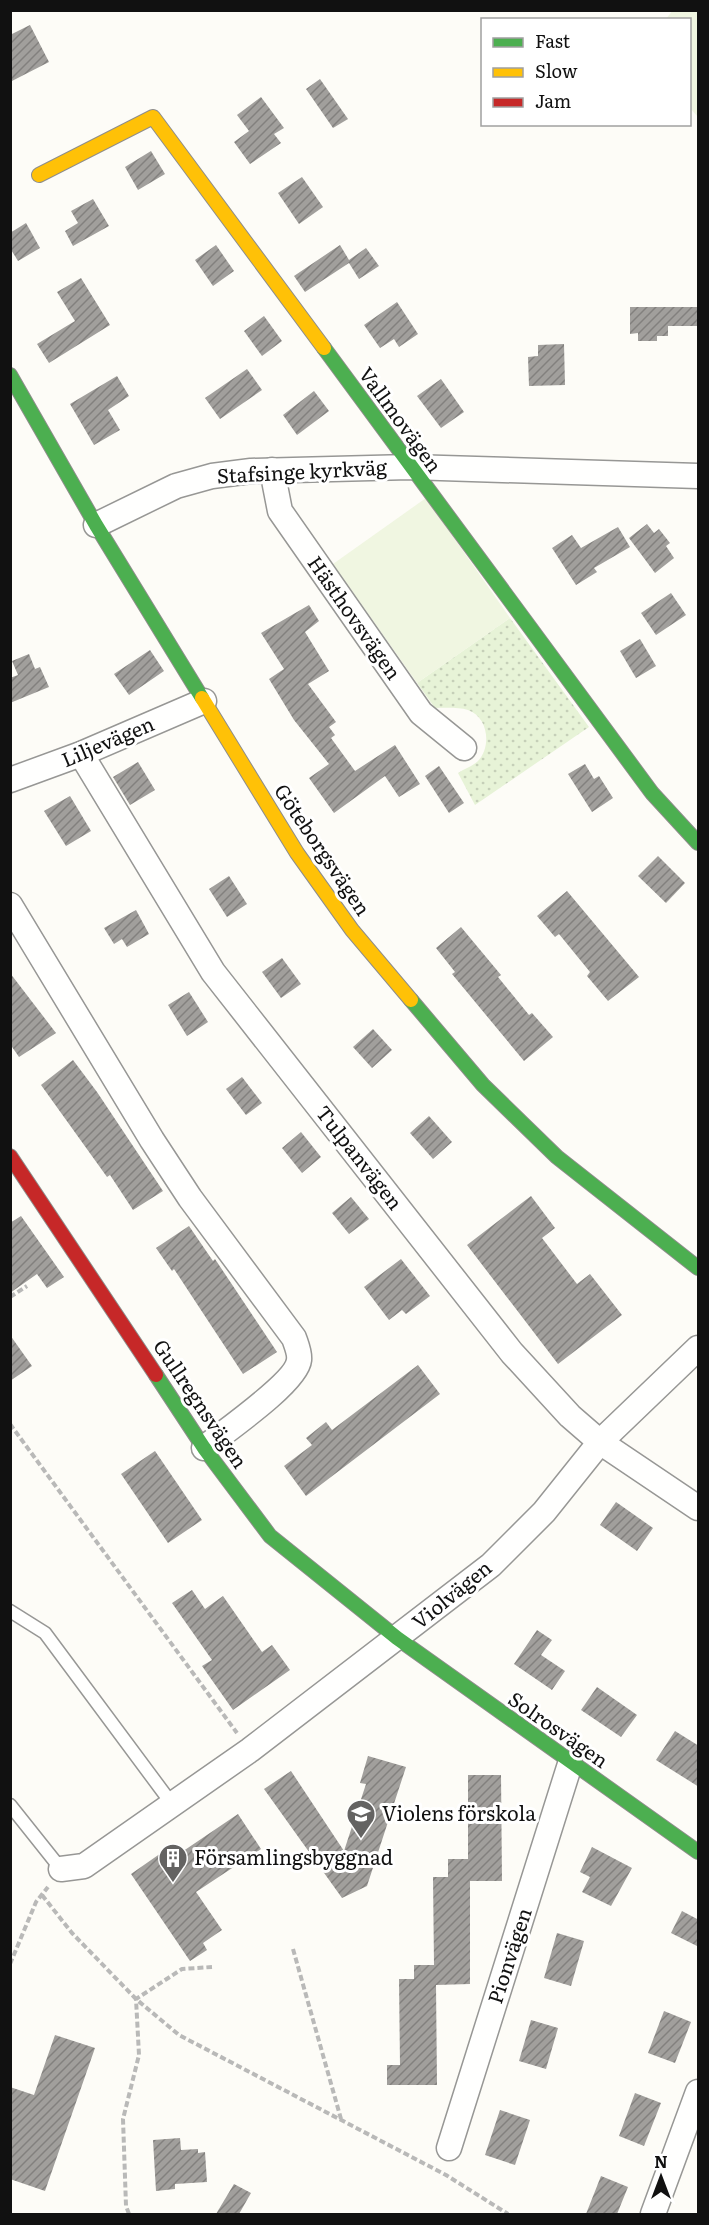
<svg xmlns="http://www.w3.org/2000/svg" width="709" height="2225" font-family="Literata,serif">
  <style>
    .park { fill: url(#park-dots) }
    .pitch { fill: #f0f6e1 }
    .building { fill: url(#building-hatch) }
    .lines { fill: none; stroke-linecap: round; stroke-linejoin: round }
    .lane-casing { stroke: #979795; stroke-width: 15 }
    .street-casing { stroke: #979795; stroke-width: 27 }
    .fast-casing { stroke: #8e8d8b; stroke-width: 16 }
    .slow-casing { stroke: #8e8d8b; stroke-width: 16 }
    .jam-casing { stroke: #8e8d8b; stroke-width: 16 }
    .path { stroke: #b9b9b8; stroke-width: 4; stroke-dasharray: 6 3; stroke-linecap: butt }
    .lane { stroke: #fffffe; stroke-width: 12 }
    .street { stroke: #fffffe; stroke-width: 24 }
    .fast { stroke: #4caf50; stroke-width: 14 }
    .slow { stroke: #ffc107; stroke-width: 14 }
    .jam { stroke: #c62828; stroke-width: 14 }
    .labels { text-anchor: middle; stroke-width: 6; stroke-linejoin: round; paint-order: stroke }
    .street-label { font-size: 20px; fill: #111; stroke: #fff }
    .poi-label { font-size: 20px; fill: #111; stroke: #fff; text-anchor: start }
  </style>
  <defs>
    <pattern id="park-dots" width="8" height="8" patternUnits="userSpaceOnUse" patternTransform="scale(1.5)"><rect width="8" height="8" fill="#e7f3d7"/><path d="M2 2h.1M6 6h.1" fill="none" stroke="#c5cfb8" stroke-width="1.8" stroke-linecap="round"/></pattern>
    <pattern id="building-hatch" width="6" height="6" patternUnits="userSpaceOnUse" patternTransform="scale(1.5)"><rect width="6" height="6" fill="#a19f9c"/><path d="M-1 1l2-2M0 6l6-6M5 7l2-2" fill="none" stroke="#82807e"/></pattern>
  </defs>
  <rect width="100%" height="100%" fill="#fdfcf7"/>
  <!-- park -->
  <path class="park" d="M510,618L589,727L475,805L458,773C464,769 473,766 478,761C492,746 488,717 468,710C458,707 445,708 435,708L417,683Z"/>
  <!-- pitch -->
  <g class="pitch">
    <path d="M673,10L698,11V117L690,108V20L666,19Z"/>
    <path d="M426,498L510,618L417,683L333,564Z"/>
  </g>
  <!-- building -->
  <g class="building">
    <path d="M30,25L49,62L10,82V35Z"/>
    <path d="M320,79L348,119L333,128L306,89Z"/>
    <path d="M261,97L284,128L274,134L281,143L250,164L234,142L249,131L237,115Z"/>
    <path d="M151,151L165,174L138,190L125,167Z"/>
    <path d="M302,177L323,207L299,224L278,193Z"/>
    <path d="M93,199L109,226L73,246L65,231L78,223L71,211Z"/>
    <path d="M26,223L40,248L18,261L10,248V233Z"/>
    <path d="M216,245L234,271L213,286L195,260Z"/>
    <path d="M340,245L349,260L366,248L379,266L359,279L349,263L305,292L294,276Z"/>
    <path d="M81,278L110,325L49,363L37,344L75,321L57,292Z"/>
    <path d="M397,302L418,334L399,347L394,339L380,348L364,325Z"/>
    <path d="M630,307H699V326H668V336H657V341H638V333L630,334Z"/>
    <path d="M264,316L282,341L262,356L244,331Z"/>
    <path d="M564,344L565,385L529,386L528,357L538,356V345Z"/>
    <path d="M247,369L262,390L220,419L205,398Z"/>
    <path d="M117,376L129,396L108,410L120,430L94,445L70,404Z"/>
    <path d="M441,379L464,412L441,428L417,396Z"/>
    <path d="M314,391L329,411L297,435L283,415Z"/>
    <path d="M647,524L654,533L659,529L670,543L666,546L674,558L655,573L629,538Z"/>
    <path d="M618,527L630,547L594,568L597,572L576,585L552,548L572,535L581,548Z"/>
    <path d="M671,593L686,615L656,635L641,613Z"/>
    <path d="M309,605L319,621L305,632L329,671L308,684L336,722L329,727L335,735L331,738L355,771L395,745L420,784L399,797L385,776L334,813L309,778L329,764L294,720L269,679L284,669L261,633Z"/>
    <path d="M640,639L656,666L636,678L620,651Z"/>
    <path d="M150,650L164,671L129,695L114,674Z"/>
    <path d="M29,654L35,669L40,667L49,687L10,703V678L18,675L12,661Z"/>
    <path d="M138,762L155,790L130,805L113,777Z"/>
    <path d="M585,764L594,779L599,776L613,798L592,812L568,774Z"/>
    <path d="M439,766L464,803L449,813L425,776Z"/>
    <path d="M70,796L91,831L66,846L44,811Z"/>
    <path d="M658,856L685,883L666,903L638,876Z"/>
    <path d="M229,876L247,904L227,917L209,889Z"/>
    <path d="M567,891L639,977L608,1001L587,976L590,972L559,934L555,937L537,916Z"/>
    <path d="M136,910L149,934L127,947L122,939L114,944L104,928Z"/>
    <path d="M461,927L501,975L498,977L529,1015L532,1013L553,1037L524,1061L452,974L455,972L436,948Z"/>
    <path d="M282,958L301,984L281,998L262,972Z"/>
    <path d="M10,973L56,1033L19,1057L10,1044Z"/>
    <path d="M189,992L208,1022L187,1036L168,1005Z"/>
    <path d="M373,1029L392,1050L372,1068L353,1047Z"/>
    <path d="M73,1060L97,1092L163,1191L133,1210L110,1175L107,1177L41,1085Z"/>
    <path d="M242,1077L262,1103L246,1115L226,1089Z"/>
    <path d="M429,1116L452,1142L433,1159L410,1133Z"/>
    <path d="M301,1132L321,1157L302,1173L282,1148Z"/>
    <path d="M531,1196L555,1228L542,1238L577,1284L590,1274L622,1315L558,1364L467,1245Z"/>
    <path d="M351,1197L369,1219L349,1234L332,1213Z"/>
    <path d="M21,1216L64,1277L47,1288L37,1274L10,1293V1223Z"/>
    <path d="M189,1226L213,1261L215,1259L277,1352L243,1374L174,1269L172,1271L156,1248Z"/>
    <path d="M401,1259L430,1296L406,1314L402,1310L389,1320L364,1287Z"/>
    <path d="M10,1335L32,1366L10,1381Z"/>
    <path d="M418,1365L440,1394L306,1496L284,1466L312,1445L306,1438L326,1422L332,1430Z"/>
    <path d="M155,1451L202,1520L168,1543L121,1474Z"/>
    <path d="M616,1502L653,1528L637,1551L600,1525Z"/>
    <path d="M192,1590L205,1609L223,1596L262,1652L272,1645L290,1670L233,1710L202,1666L212,1660L172,1603Z"/>
    <path d="M537,1630L552,1640L541,1655L565,1671L552,1690L514,1664Z"/>
    <path d="M597,1687L637,1715L621,1737L581,1710Z"/>
    <path d="M675,1731L699,1746V1787L656,1760Z"/>
    <path d="M368,1756L406,1767L367,1886L342,1898L264,1789L291,1771L344,1851L366,1784L360,1783Z"/>
    <path d="M468,1775H501L502,1881H470V1984L436,1985L437,2085H387V2065H400L399,1979H414V1965H434L433,1877H448V1859H468Z"/>
    <path d="M238,1814L261,1849L196,1892L222,1930L203,1943L207,1950L190,1961L131,1874L164,1851L170,1860Z"/>
    <path d="M592,1847L632,1868L611,1906L582,1892L590,1877L580,1872Z"/>
    <path d="M682,1911L699,1920V1947L671,1933Z"/>
    <path d="M557,1933L584,1941L571,1986L544,1978Z"/>
    <path d="M664,2011L691,2022L675,2063L648,2053Z"/>
    <path d="M531,2020L558,2028L546,2069L519,2061Z"/>
    <path d="M55,2035L95,2048L45,2191L10,2179V2087L34,2095Z"/>
    <path d="M635,2093L661,2103L644,2146L619,2136Z"/>
    <path d="M500,2110L530,2120L515,2165L485,2155Z"/>
    <path d="M180,2138L181,2150L198,2149V2153L205,2152L207,2182L175,2184V2189L156,2191L153,2140Z"/>
    <path d="M601,2176L628,2187L617,2214H586Z"/>
    <path d="M234,2184L251,2193L239,2214H216Z"/>
  </g>
  <g class="lines">
    <!-- lane casing -->
    <g class="lane-casing">
      <g id="lane">
        <path d="M10,1611L45,1633L172,1804"/>
        <path d="M10,1805L61,1869"/>
      </g>
    </g>
    <!-- street casing -->
    <g class="street-casing">
      <g id="street">
        <path d="M272,470L280,511L421,713L464,748"/>
        <path d="M96,525L176,486L212,476L251,471L410,467L698,476"/>
        <path d="M81,754L213,972L512,1353L570,1416L600,1442L698,1508"/>
        <path d="M10,780L81,754L204,701"/>
        <path d="M10,905L152,1140L190,1198L294,1338C296,1344 300,1353 299,1360C297,1382 224,1432 204,1448"/>
        <path d="M61,1869L84,1866L250,1750L491,1565L544,1512L600,1442L698,1348"/>
        <path d="M449,2148L570,1764"/>
        <path d="M653,2214L698,2092"/>
      </g>
    </g>
    <!-- fast casing -->
    <g class="fast-casing">
      <g id="fast">
        <path d="M324,348L652,793L698,843"/>
        <path d="M10,375L96,525L202,698"/>
        <path d="M411,1000L483,1085L557,1157L698,1268"/>
        <path d="M156,1375L204,1448L270,1536L397,1638L698,1852"/>
      </g>
    </g>
    <!-- slow casing -->
    <g class="slow-casing">
      <g id="slow">
        <path d="M39,175L153,117L324,348"/>
        <path d="M202,698L297,853L352,930L411,1000"/>
      </g>
    </g>
    <!-- jam casing -->
    <g class="jam-casing">
      <path id="jam" d="M10,1156L156,1375"/>
    </g>
    <!-- path -->
    <g class="path">
      <path d="M10,1297L27,1286"/>
      <path d="M10,1424L237,1733"/>
      <path d="M42,1895L72,1933L136,1999L179,2035L446,2175L508,2214"/>
      <path d="M293,1949L341,2119"/>
      <path d="M10,1964L36,1902L48,1887"/>
      <path d="M129,2214L126,2206L123,2119L139,2055L136,1999L182,1969L212,1967"/>
    </g>
    <!-- lane -->
    <use href="#lane" class="lane"/>
    <!-- street -->
    <use href="#street" class="street"/>
    <!-- fast -->
    <use href="#fast" class="fast"/>
    <!-- slow -->
    <use href="#slow" class="slow"/>
    <!-- jam -->
    <use href="#jam" class="jam"/>
  </g>
  <!-- icons -->
  <defs>
    <g id="school-pin" transform="scale(1.5)"><path d="M0 17L-7.5 6A9.5 9.5 0 1 1 7.5 6Z" fill="#646362" stroke="#fff"/><path d="M0-5L7-2L0 1L-7-2ZM-4 1L0 2.5L4 1V4Q0 6-4 4Z" fill="#fff"/></g>
    <g id="building-pin" transform="scale(1.5)"><path d="M0 17L-7.5 6A9.5 9.5 0 1 1 7.5 6Z" fill="#646362" stroke="#fff"/><path d="M-4-6H4V6H1V3H-1V6H-4ZM-2.5-4.3h1.7v1.8h-1.7ZM.8-4.3h1.7v1.8H.8ZM-2.5-1h1.7V.8h-1.7ZM.8-1h1.7V.8H.8Z" fill="#fff"/></g>
  </defs>
  <g fill-rule="evenodd">
    <use href="#school-pin" x="361" y="1814"/>
    <use href="#building-pin" x="173" y="1858"/>
  </g>
  <g class="labels">
    <!-- street labels -->
    <g class="street-label">
      <text transform="translate(400 420) rotate(54)" y="7">Vallmovägen</text>
      <text transform="translate(302 472) rotate(-3)" y="7">Stafsinge kyrkväg</text>
      <text transform="translate(354 618) rotate(55)" y="7">Hästhovsvägen</text>
      <text transform="translate(108 742) rotate(-23)" y="7">Liljevägen</text>
      <text transform="translate(322 850) rotate(56)" y="7">Göteborgsvägen</text>
      <text transform="translate(359 1158) rotate(52)" y="7">Tulpanvägen</text>
      <text transform="translate(200 1404) rotate(56)" y="7">Gullregnsvägen</text>
      <text transform="translate(452 1595) rotate(-39)" y="7">Violvägen</text>
      <text transform="translate(558 1730) rotate(35)" y="7">Solrosvägen</text>
      <text transform="translate(510 1956) rotate(-72)" y="7">Pionvägen</text>
    </g>
    <!-- poi labels -->
    <g class="poi-label">
      <text x="382" y="1821">Violens förskola</text>
      <text x="194" y="1865">Församlingsbyggnad</text>
    </g>
  </g>
  <!-- border -->
  <rect width="709" height="2225" fill="none" stroke="#111111" stroke-width="24"/>
  <!-- legend -->
  <rect x="481" y="18" width="210" height="108" fill="#ffffff" stroke="#a0a0a0" stroke-width="1.5"/>
  <rect x="493" y="38" width="30" height="9" fill="#4caf50" stroke="#a0a0a0" stroke-width="1.5"/>
  <text x="535" y="48" font-size="18" fill="#111111">Fast</text>
  <rect x="493" y="68" width="30" height="9" fill="#ffc107" stroke="#a0a0a0" stroke-width="1.5"/>
  <text x="535" y="78" font-size="18" fill="#111111">Slow</text>
  <rect x="493" y="98" width="30" height="9" fill="#c62828" stroke="#a0a0a0" stroke-width="1.5"/>
  <text x="535" y="108" font-size="18" fill="#111111">Jam</text>
  <!-- north arrow -->
  <g transform="translate(661 2177)" stroke="#ffffff" stroke-width="4.5" paint-order="stroke">
  <path d="M0-4.5L10 22L0 15L-10 22Z" fill="#111111"/>
  <text y="-9" font-size="16" font-weight="bold" text-anchor="middle" fill="#111111">N</text>
  </g>
</svg>
